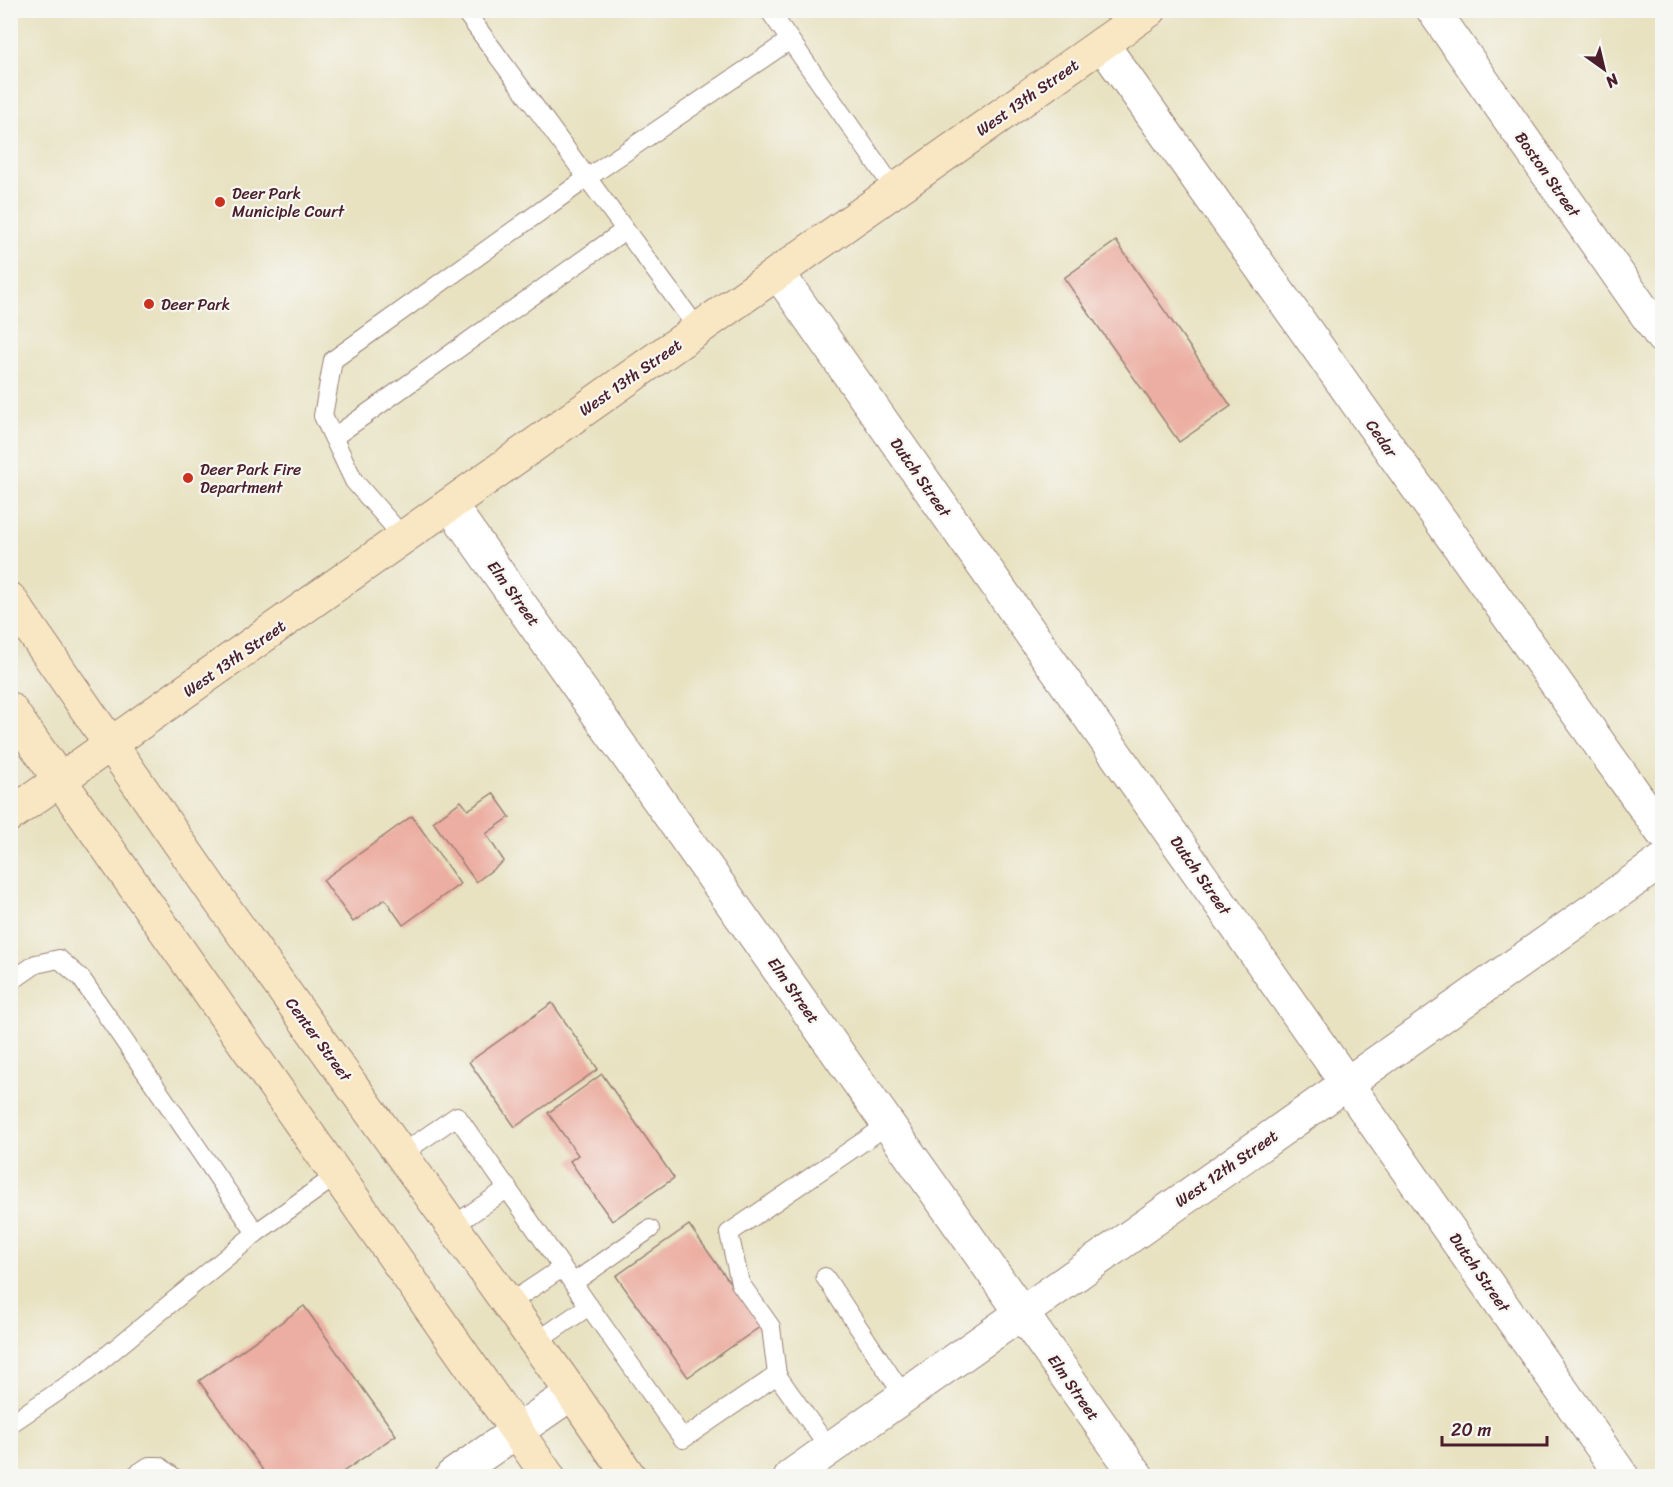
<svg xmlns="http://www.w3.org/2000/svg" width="1673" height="1487" font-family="Sriracha,sans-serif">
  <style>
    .building { fill: #ecaea2 }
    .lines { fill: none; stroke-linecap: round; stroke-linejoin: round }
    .lane-casing { stroke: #998076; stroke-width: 20 }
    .street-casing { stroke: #998076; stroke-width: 35 }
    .secondary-casing { stroke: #998076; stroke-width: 35 }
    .lane { stroke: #fff; stroke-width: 18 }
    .street { stroke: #fff; stroke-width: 33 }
    .secondary { stroke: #f9e7c3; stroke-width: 33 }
    .poi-dot { fill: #c8321e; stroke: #f6f6f2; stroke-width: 2 }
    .labels { text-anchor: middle; stroke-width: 4.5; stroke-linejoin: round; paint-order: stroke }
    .street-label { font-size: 16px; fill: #4a1f2b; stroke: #f6f6f2 }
    .poi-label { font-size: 16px; fill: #4a1f2b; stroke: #f6f6f2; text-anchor: start }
  </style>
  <rect width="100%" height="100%" fill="#f6f6f2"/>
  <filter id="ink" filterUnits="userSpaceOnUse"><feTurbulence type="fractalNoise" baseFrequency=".0167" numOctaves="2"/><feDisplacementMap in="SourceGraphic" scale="12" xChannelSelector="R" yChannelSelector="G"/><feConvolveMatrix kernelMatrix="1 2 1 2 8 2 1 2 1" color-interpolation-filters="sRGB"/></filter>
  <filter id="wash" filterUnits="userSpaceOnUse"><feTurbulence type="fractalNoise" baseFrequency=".008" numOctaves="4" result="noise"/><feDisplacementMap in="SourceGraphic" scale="24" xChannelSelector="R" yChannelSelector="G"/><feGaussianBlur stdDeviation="1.35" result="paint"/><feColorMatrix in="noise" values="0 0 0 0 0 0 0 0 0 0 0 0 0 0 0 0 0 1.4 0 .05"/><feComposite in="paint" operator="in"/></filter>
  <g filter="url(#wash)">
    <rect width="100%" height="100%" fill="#e8e2c1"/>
    <g id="blocks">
      <!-- building -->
      <g class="building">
        <path d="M1116,241L1231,406L1179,442L1064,278Z"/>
        <path d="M493,793L510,817L486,834L504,861L476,882L433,822L461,801L468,810Z"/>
        <path d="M412,816L460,884L403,925L385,899L353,922L323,880Z"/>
        <path d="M552,1003L598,1069L515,1127L469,1062Z"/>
        <path d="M602,1074L674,1178L612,1221L570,1161L578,1155L548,1113Z"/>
        <path d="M689,1225L761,1326L688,1377L616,1276Z"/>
        <path d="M304,1306L396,1435L337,1476H267L199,1381Z"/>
      </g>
    </g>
  </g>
  <g filter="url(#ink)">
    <use href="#blocks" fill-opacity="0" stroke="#998076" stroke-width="1.5"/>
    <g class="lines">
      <!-- lane casing -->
      <g class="lane-casing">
        <g id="lane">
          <path d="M464,10L698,329"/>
          <path d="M769,10L895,190"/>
          <path d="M334,437L625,230"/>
          <path d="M403,537L354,481L323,416L333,360L587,178L790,40"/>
          <path d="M10,982L36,964L59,959L81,978L256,1233L337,1175"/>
          <path d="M401,1154L457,1116L589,1306"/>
          <path d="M453,1226L508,1188"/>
          <path d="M825,1277L904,1396"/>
          <path d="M573,1283L650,1229"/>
          <path d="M508,1304L562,1268"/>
          <path d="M536,1342L589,1306L683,1439L777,1375L830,1450"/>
          <path d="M777,1375L771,1327L740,1283L729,1233L889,1124"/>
          <path d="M10,1424L87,1372L256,1233"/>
          <path d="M134,1476L149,1466H159L172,1476"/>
        </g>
      </g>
      <!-- street casing -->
      <g class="street-casing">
        <g id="street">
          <path d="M1433,10L1662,337"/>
          <path d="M1102,44L1662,832"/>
          <path d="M778,273L1622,1476"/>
          <path d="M450,505L1137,1476"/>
          <path d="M452,1476L572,1393"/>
          <path d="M791,1476L1662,861"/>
        </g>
      </g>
      <!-- secondary casing -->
      <g class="secondary-casing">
        <g id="secondary">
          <path d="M10,599L214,893L572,1393L629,1476"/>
          <path d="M10,709L548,1476"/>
          <path d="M10,815L1150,10"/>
        </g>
      </g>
      <!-- lane -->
      <use href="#lane" class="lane"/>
      <!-- street -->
      <use href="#street" class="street"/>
      <!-- secondary -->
      <use href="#secondary" class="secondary"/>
    </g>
  </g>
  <!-- markers -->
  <g class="poi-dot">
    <circle cx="220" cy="202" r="6"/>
    <circle cx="149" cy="304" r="6"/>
    <circle cx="188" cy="478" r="6"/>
  </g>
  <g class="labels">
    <!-- street labels -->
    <g class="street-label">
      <text transform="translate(1027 97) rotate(-35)" y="6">West 13th Street</text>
      <text transform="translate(1548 174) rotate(55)" y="6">Boston Street</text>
      <text transform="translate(630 377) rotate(-35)" y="6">West 13th Street</text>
      <text transform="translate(1382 438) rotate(55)" y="6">Cedar</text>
      <text transform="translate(921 477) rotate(55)" y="6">Dutch Street</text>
      <text transform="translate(514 593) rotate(54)" y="6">Elm Street</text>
      <text transform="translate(234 658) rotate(-35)" y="6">West 13th Street</text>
      <text transform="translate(1201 875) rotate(55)" y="6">Dutch Street</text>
      <text transform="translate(794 990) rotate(55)" y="6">Elm Street</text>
      <text transform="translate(319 1039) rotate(54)" y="6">Center Street</text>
      <text transform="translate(1226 1168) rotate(-35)" y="6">West 12th Street</text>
      <text transform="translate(1480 1272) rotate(55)" y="6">Dutch Street</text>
      <text transform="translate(1074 1387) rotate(55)" y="6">Elm Street</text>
    </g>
    <!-- poi labels -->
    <g class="poi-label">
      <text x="232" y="199">Deer Park<tspan x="232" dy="18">Municiple Court</tspan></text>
      <text x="161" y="310">Deer Park</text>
      <text x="200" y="475">Deer Park Fire<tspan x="200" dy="18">Department</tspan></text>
    </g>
  </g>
  <!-- margin -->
  <rect width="1673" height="1487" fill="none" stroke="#f6f6f2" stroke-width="36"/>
  <!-- north arrow -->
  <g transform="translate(1604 69) rotate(146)" stroke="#f6f6f2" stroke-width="4.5" paint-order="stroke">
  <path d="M0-4.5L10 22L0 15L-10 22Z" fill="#4a1f2b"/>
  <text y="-9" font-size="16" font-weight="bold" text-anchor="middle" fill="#4a1f2b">N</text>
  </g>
  <!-- scale -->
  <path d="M1442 1436v9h105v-9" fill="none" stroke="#4a1f2b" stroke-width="3"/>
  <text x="1451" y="1436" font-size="18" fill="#4a1f2b" stroke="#f6f6f2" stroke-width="4.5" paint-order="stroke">20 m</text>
</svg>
